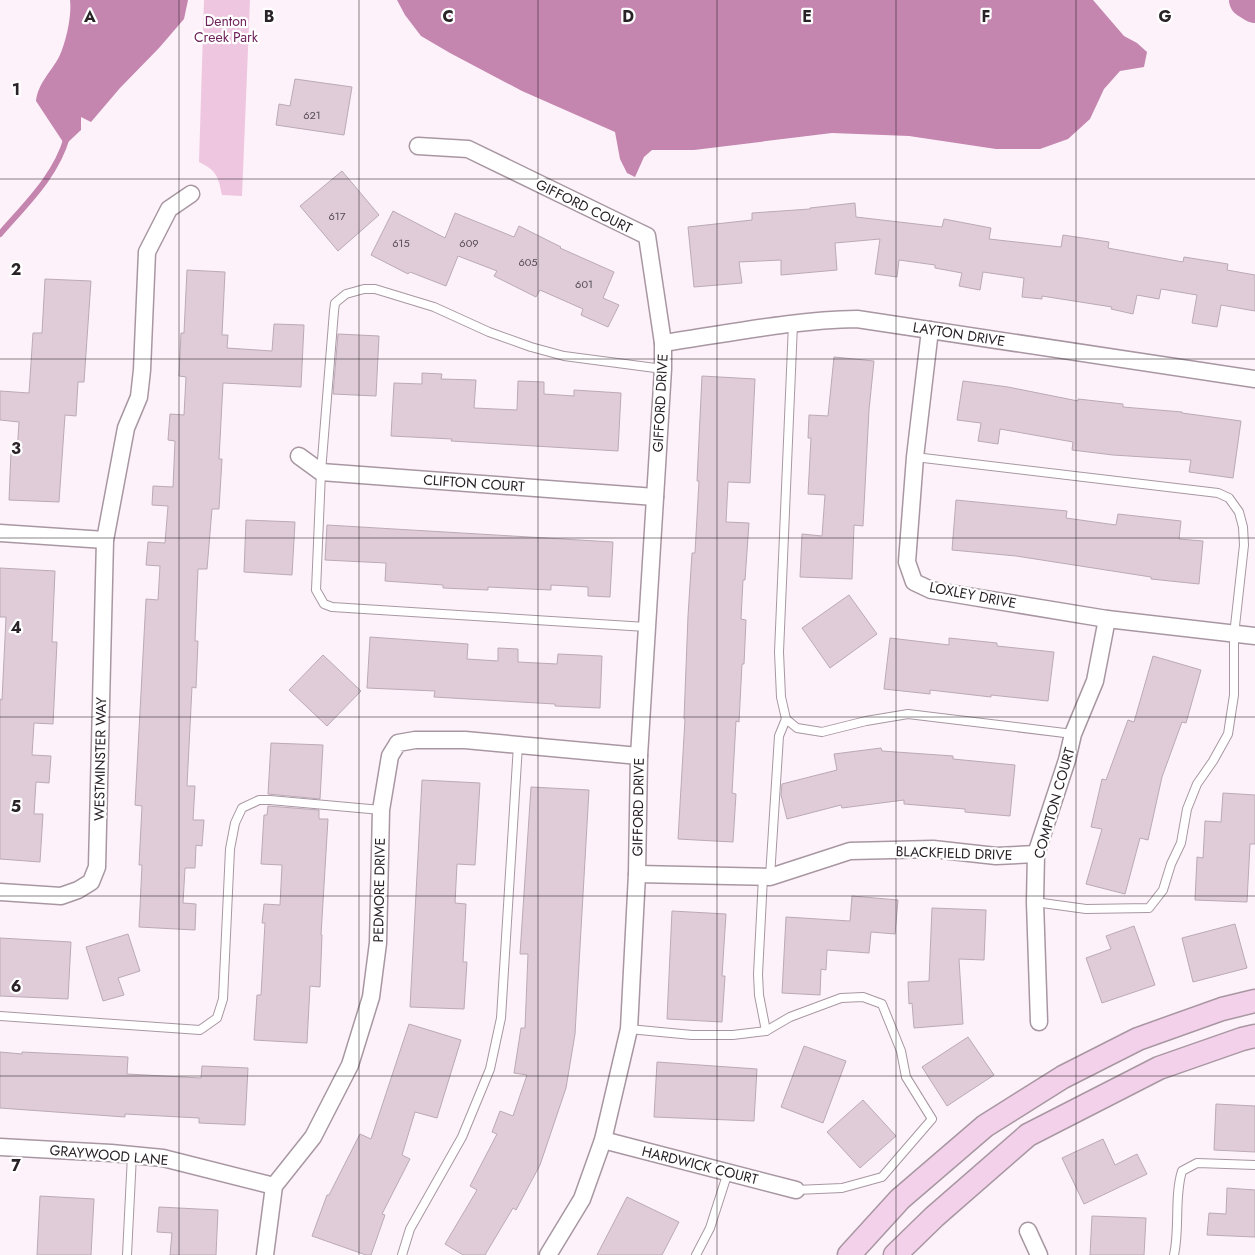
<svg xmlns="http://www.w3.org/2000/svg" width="1255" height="1255" font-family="Jost,sans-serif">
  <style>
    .green { fill: #efc6e0 }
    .water { fill: #c485af }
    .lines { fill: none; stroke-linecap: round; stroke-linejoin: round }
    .stream { stroke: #c485af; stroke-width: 6 }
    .river { stroke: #c485af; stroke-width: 36 }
    .building { fill: #dfccd8; stroke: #bbaab5 }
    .lane-casing { stroke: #a897a2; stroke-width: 10 }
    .street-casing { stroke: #a897a2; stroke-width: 19 }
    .secondary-casing { stroke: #a897a2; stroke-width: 25 }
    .lane { stroke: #fff; stroke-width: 8 }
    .street { stroke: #fff; stroke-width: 16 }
    .secondary { stroke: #f4d1ea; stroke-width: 22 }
    .grid { fill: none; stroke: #292227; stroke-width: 1; stroke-opacity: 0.55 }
    .labels { text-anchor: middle; stroke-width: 4.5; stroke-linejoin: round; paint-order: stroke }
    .number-label { font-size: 11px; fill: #564c53 }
    .park-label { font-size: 14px; fill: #6f245b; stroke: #fff }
    .street-label { font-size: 14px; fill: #292227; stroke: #fff }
    .grid-label { font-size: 16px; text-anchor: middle; font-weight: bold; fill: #292227; stroke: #fff; stroke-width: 4.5; stroke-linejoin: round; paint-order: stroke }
  </style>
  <rect width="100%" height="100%" fill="#fdf2f9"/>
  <!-- green -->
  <path class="green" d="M204,0H250L242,196L222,195C218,176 217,171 199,162Z"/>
  <!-- water -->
  <g class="water">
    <path d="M70,0H188L184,19L159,48L120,88L91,122L81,117V130L65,145L36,101C38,83 51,72 59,57C66,43 72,15 70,0Z"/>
    <path d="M397,0H1093L1124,36L1137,43L1147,52L1144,67L1120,71L1104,89L1090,119L1068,139L1040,149H996L909,136L832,133L694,150H652L644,157L635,177L627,173L620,159L615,132L522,91L450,53L421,36L405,15Z"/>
  </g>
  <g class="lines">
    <!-- stream -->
    <path class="stream" d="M0,234C26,204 56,176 67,137"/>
    <!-- river -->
    <path class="river" d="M1247,0L1255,5"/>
  </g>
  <!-- building -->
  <g class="building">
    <path d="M295,79L352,87L344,135L276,125L279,104L290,106Z"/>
    <path d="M342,171L379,215L338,251L300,206Z"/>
    <path d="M855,203L856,217L942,227L944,219L991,228L989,239L1061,247L1063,235L1109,242L1108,248L1183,262L1184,257L1228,264L1227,270L1255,275V311L1221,305L1217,327L1192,323L1197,295L1161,289L1159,299L1137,295L1133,314L1111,309L1112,307L1042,296V299L1022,297L1024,278L983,272L980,290L959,286L962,273L935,268V265L899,260L897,277L875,274L880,239L835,243L837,270L781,275V260L739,262L742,283L694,287L688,227L752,220V213L810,209V208Z"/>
    <path d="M393,211L445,238L455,213L514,237L519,226L561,247L560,248L614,272L603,298L619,305L608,327L581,315L583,309L540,290L536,297L494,276L497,271L458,256L446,286L410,272L408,274L371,255Z"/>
    <path d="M187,270L225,272L222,335H228L227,348L272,351L274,324L304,325L301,387L223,383L219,459H222L219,509H212L207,569H198L195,641H198L196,688L192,687L187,786H195L193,820H204L202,846L196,845L195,868H185L183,903L196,904L195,930L139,927L142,865H139L142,806L135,805L146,599L158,600L160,566L146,565L148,542L165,543L168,506L152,505L153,486L173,487L175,441L168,440L170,414L184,415L186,377L179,376L181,333H184Z"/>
    <path d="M45,279L91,281L84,382H78L76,416L65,415L59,502L9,500L11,452L17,453L19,422L0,420V391L29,393L33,333H42Z"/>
    <path d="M338,334L379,336L376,396L333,394Z"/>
    <path d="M834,357L874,361L869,410L863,526L854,525L852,579L800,577L802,534L822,536L825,495L808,494L811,438H808L809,415L828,416Z"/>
    <path d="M422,373L442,374L441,379L476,380L474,408L517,410L518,381L544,382V394L574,396V390L621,393L618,451L451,441L452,439L391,436L394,383L422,384Z"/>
    <path d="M702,376L755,379L750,483L728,482L726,522L749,523L745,580H743L741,619L746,620L744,664H742L739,722L736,721L732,793L736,794L733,842L678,839L685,719H684L688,616L692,553H695L699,481H697Z"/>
    <path d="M963,381L1008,387L1078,401V399L1123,404V407L1182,412V413L1241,421L1233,478L1189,472L1191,460L1113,455L1072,450L1073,442L1000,429L998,444L978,441L981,423L957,420Z"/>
    <path d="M956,500L1067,511L1066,518L1116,525L1118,514L1181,521L1179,539L1203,541L1199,584L1151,579V577L1016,556L952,550Z"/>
    <path d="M246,520L295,522L292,575L244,572Z"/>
    <path d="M327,525L613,542L610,597L588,596V587L551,585V590L488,587V590L443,588V585L385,581L386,563L325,560Z"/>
    <path d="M0,568L55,571L52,642H57L53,724L34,723L32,755L51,756L49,783L36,782L34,814H43L40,862L0,859V699L2,700L6,617H0Z"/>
    <path d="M849,595L877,634L830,668L802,628Z"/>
    <path d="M370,637L468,644L467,659L498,661V648L518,649V662L557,664L558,654L602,656L600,708L555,706V704L434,697L435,691L367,688Z"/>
    <path d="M890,638L949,645V638L997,643V646L1054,652L1048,701L991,695V697L930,690V694L884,689Z"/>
    <path d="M323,655L361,691L327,726L289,690Z"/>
    <path d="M1153,656L1201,670L1186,723L1182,722L1162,777L1148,840L1140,838L1125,894L1086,884L1102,829L1091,827L1102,779L1106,780L1128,720L1134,722Z"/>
    <path d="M271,743L323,745L320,799L268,794Z"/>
    <path d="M881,748L882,751L953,756V759L1015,765L1010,816L965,812V809L904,804V800L842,808L841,805L787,819L781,795L782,784L837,770L834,754Z"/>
    <path d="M422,780L480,783L475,865L457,864L455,903L466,904L463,962H467L464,1009L410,1007Z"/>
    <path d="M531,787L589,790L575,1034L566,1088L540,1165L516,1210L513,1208L485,1255H463L445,1244L477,1190L470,1186L497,1134L492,1132L500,1111L513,1116L527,1075L514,1073L521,1028H525L528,954H520Z"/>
    <path d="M1223,793L1255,795V844H1250L1247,902L1195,900L1197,857L1203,858L1205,821L1221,822Z"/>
    <path d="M268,806L319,810V819H328L321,935H322L320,987L310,986L307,1043L254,1040L257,995H261L265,923H262L264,904L280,905L282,865L261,864L264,815H267Z"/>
    <path d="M852,896L898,900L895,934L871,932L869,953L827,950L826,970L821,969L820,995L782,993L786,917L850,921Z"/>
    <path d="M932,908L986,910L984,960L959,959L963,1024L914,1028L912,1003L909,1004L908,982L929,981Z"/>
    <path d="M672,911L726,914L722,976H725L722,1022L667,1019Z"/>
    <path d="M1235,924L1247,968L1193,982L1182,938Z"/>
    <path d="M1134,926L1155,985L1102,1003L1086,958L1111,949L1106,936Z"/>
    <path d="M128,934L140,971L118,978L124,995L103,1001L86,947Z"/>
    <path d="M0,938L71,942L68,999L0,996Z"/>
    <path d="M409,1024L461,1040L437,1118L415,1112L402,1155L410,1159L382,1214L385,1215L371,1255H366L312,1236L327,1195H329L360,1134L371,1139Z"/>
    <path d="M968,1037L994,1075L947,1106L922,1067Z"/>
    <path d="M804,1046L846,1061L823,1123L781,1107Z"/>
    <path d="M0,1052L22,1054V1052L128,1057L127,1074L201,1078L202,1066L248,1068L245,1125L199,1123V1118L125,1114V1117L0,1108Z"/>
    <path d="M657,1062L757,1069L754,1121L654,1117Z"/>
    <path d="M863,1100L896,1136L860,1168L827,1132Z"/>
    <path d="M1216,1104L1255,1106V1152L1214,1150Z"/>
    <path d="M1103,1139L1115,1165L1137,1154L1147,1174L1084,1204L1062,1158Z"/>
    <path d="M1227,1188L1255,1190V1237L1207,1235L1209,1213L1226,1214Z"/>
    <path d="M40,1196L94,1199L91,1255H37Z"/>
    <path d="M627,1197L679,1222L662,1255H597Z"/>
    <path d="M159,1207L218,1210L216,1255H170L172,1233L157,1232Z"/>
    <path d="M1092,1216L1146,1218L1144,1255H1090Z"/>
  </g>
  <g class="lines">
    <!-- lane casing -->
    <g class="lane-casing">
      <g id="lane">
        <path d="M915,457L1218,493L1229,498L1239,512L1243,527L1244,545L1234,635V695L1228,734L1213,761L1197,784L1187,809L1181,843L1171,864L1163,890L1149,908L1086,909L1035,902"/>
        <path d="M646,627L332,607L324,604L316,590L321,472L334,311L335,303L346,294L364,289H375L434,307L489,332L531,347L564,356L663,369"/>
        <path d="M786,719L797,728L822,732L866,721L908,714L1073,734"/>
        <path d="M763,877L758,974L759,995L766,1031"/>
        <path d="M770,877L779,736L786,719L781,697L779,652L793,324"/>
        <path d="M0,1016L200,1030L217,1018L223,999L230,849L235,823L242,808L259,800H270L381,810"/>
        <path d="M629,1029L692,1035H733L766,1031L790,1017L841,998L863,997L882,1004L901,1051L906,1077L932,1119L882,1177L842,1188L796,1190"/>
        <path d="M127,1255L132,1155"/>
        <path d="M402,1255L410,1229L462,1137L490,1069L501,1018L518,745"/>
        <path d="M696,1255L710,1228L728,1172"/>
        <path d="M1174,1255C1180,1228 1174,1197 1182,1171L1197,1163L1255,1165"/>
      </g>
    </g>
    <!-- street casing -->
    <g class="street-casing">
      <g id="street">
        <path d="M418,146L468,149L647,236L663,343V369L639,756L637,874L629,1029L603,1140L582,1199L548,1255"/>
        <path d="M930,330L915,457L907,562L914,582L931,590L1107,619L1255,636"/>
        <path d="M663,343C727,334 792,320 857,319L1255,379"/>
        <path d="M299,456L321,472L655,497"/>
        <path d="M0,533L105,540"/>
        <path d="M637,874L770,877L850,851L933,849L996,856L1036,854"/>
        <path d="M0,892L61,896L78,890L91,882L97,867L105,540L126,428L139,397L142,370L147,252L169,209L191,194"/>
        <path d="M1039,1022L1035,902L1036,854L1067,760L1073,734L1095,681L1107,619"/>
        <path d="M603,1140L796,1190"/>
        <path d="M0,1147L111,1153L163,1158L274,1186"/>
        <path d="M1028,1231L1039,1255"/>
        <path d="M265,1255L274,1186L313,1137L350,1065L371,997L378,943L381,810L390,756L398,743L415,740H465L639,756"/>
      </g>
    </g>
    <!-- secondary casing -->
    <g class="secondary-casing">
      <g id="secondary">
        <path d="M849,1255L900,1199L985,1126L1063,1077L1138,1039L1222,1009L1255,1001"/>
        <path d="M895,1255L934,1217L1028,1135L1159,1068L1242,1039L1255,1036"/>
      </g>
    </g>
    <!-- lane -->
    <use href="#lane" class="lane"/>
    <!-- street -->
    <use href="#street" class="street"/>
    <!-- secondary -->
    <use href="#secondary" class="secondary"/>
  </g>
  <!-- grid -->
  <path class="grid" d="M179,0V1255M359,0V1255M538,0V1255M717,0V1255M896,0V1255M1076,0V1255M0,179H1255M0,359H1255M0,538H1255M0,717H1255M0,896H1255M0,1076H1255"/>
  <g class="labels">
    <!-- number labels -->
    <g class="number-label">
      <text x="312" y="119">621</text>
      <text x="337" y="220">617</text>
      <text x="401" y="247">615</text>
      <text x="469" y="247">609</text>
      <text x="528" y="266">605</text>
      <text x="584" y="288">601</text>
    </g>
    <!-- park labels -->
    <g class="park-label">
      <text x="226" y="26">Denton<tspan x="226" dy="16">Creek Park</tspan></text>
    </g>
    <!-- street labels -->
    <g class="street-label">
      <text transform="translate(584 206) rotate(26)" y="5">GIFFORD COURT</text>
      <text transform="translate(959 334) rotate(9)" y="5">LAYTON DRIVE</text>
      <text transform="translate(660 403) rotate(-87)" y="5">GIFFORD DRIVE</text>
      <text transform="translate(474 483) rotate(4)" y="5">CLIFTON COURT</text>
      <text transform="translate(973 595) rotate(11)" y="5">LOXLEY DRIVE</text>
      <text transform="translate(100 759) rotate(-89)" y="5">WESTMINSTER WAY</text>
      <text transform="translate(1054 803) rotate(-74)" y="5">COMPTON COURT</text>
      <text transform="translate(638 807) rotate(-89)" y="5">GIFFORD DRIVE</text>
      <text transform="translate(954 853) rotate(2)" y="5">BLACKFIELD DRIVE</text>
      <text transform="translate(379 890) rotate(-89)" y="5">PEDMORE DRIVE</text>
      <text transform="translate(109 1155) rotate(5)" y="5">GRAYWOOD LANE</text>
      <text transform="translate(700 1165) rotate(14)" y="5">HARDWICK COURT</text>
    </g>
  </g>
  <g class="grid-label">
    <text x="90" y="22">A</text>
    <text x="269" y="22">B</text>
    <text x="448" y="22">C</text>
    <text x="628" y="22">D</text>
    <text x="807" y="22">E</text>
    <text x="986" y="22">F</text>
    <text x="1165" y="22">G</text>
    <text x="16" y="95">1</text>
    <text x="16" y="275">2</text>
    <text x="16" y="454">3</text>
    <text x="16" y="633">4</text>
    <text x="16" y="812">5</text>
    <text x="16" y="992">6</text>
    <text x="16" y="1171">7</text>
  </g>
</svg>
